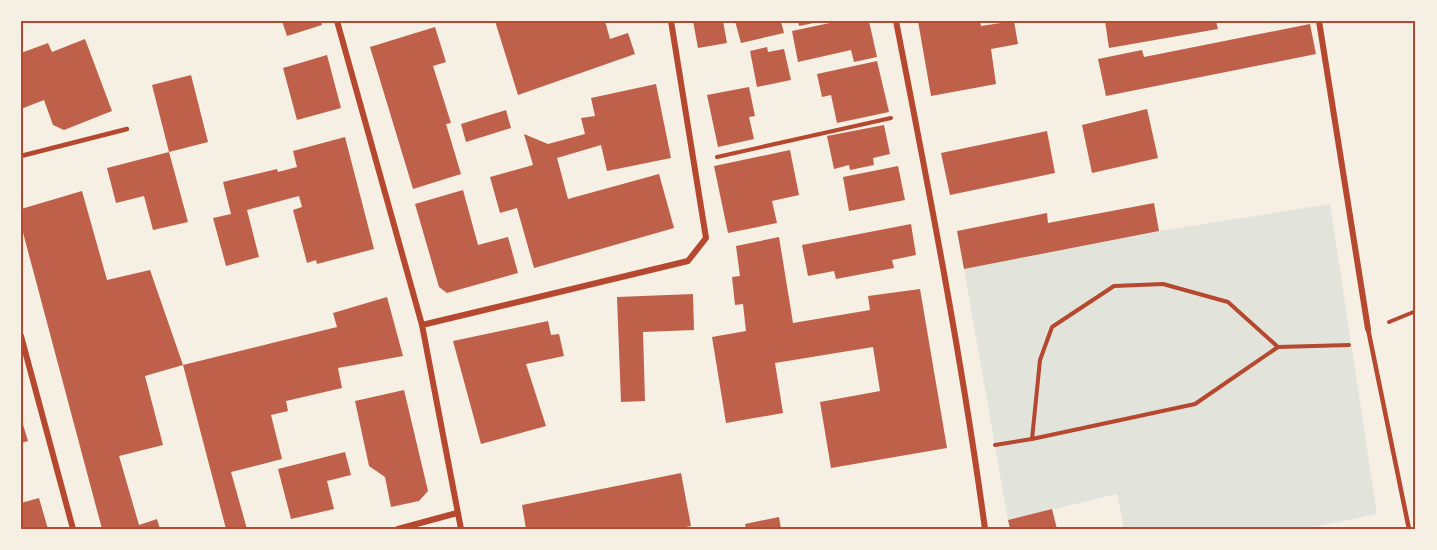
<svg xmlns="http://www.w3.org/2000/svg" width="1437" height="550" font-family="Figtree,sans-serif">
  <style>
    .green { fill: #e2e4dc }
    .building { fill: #bf614a }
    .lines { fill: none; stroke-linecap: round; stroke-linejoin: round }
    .path { stroke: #b5482f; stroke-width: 4 }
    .service { stroke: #b5482f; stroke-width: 4.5 }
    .minor { stroke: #b5482f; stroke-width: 6 }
    .neatline { fill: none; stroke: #b5482f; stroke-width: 2 }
  </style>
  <rect width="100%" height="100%" fill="#f6efe4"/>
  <!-- green -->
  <path class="green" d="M1330,204L1377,514L1304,529H1124L1117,494L1008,520L964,269L1159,231Z"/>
  <!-- building -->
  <g class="building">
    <path d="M282,21H321L322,25L287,36Z"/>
    <path d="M495,21H605L610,39L628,33L635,54L518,95Z"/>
    <path d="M693,21H723L727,43L698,48Z"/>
    <path d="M735,21H781L784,33L741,43Z"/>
    <path d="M798,21H819V22L799,26Z"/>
    <path d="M839,21H869L877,57L854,62L851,50L798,62L792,31Z"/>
    <path d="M918,21H980L981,26L1014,21L1018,44L991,49L996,84L931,96Z"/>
    <path d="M1105,21H1216L1218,29L1109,48Z"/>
    <path d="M1310,24L1316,54L1106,96L1098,59L1142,50L1144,57Z"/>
    <path d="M435,27L446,62L433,66L451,123L446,124L461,174L413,189L370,47Z"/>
    <path d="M85,39L112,111L64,130L53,125L44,100L21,109V53L48,43L52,52Z"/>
    <path d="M767,47L768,52L784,49L791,80L757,87L750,51Z"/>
    <path d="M327,55L341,108L297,120L283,68Z"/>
    <path d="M877,61L889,112L837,123L831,95L822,97L817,74Z"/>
    <path d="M191,75L208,142L169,152L152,85Z"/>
    <path d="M656,84L671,158L607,171L601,145L557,158L568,199L659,174L674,228L534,268L517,208L500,213L490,177L533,165L524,134L548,144L585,134L581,118L595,116L591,98Z"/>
    <path d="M749,87L755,116L749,117L754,139L718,147L707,95Z"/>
    <path d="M1147,109L1158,158L1092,173L1082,125Z"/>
    <path d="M506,110L511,128L466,142L461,124Z"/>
    <path d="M884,125L890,154L873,158L874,165L850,170L849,165L834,169L827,136Z"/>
    <path d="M1047,131L1055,173L950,195L941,153Z"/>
    <path d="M345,137L374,249L317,264L316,260L307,263L293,210L302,207L299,196L247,210L259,257L226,266L213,218L231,214L223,182L277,169L278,172L297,167L293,151Z"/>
    <path d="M790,150L799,195L772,201L777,223L728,233L714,166Z"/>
    <path d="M169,152L188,222L153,230L144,196L116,203L107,168Z"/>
    <path d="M898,166L905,200L849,211L843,177Z"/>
    <path d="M463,190L478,245L508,237L518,273L447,293L439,287L415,204Z"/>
    <path d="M82,191L107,280L150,270L183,365L145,376L163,445L119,456L139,525L157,519L160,529H102L21,225V209Z"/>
    <path d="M1154,203L1159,231L964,269L957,231L1047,213L1048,223Z"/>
    <path d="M911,224L916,255L892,260L894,268L836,279L834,271L808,276L802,245Z"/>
    <path d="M779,237L793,323L870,310L868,296L920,289L947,448L831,468L820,402L880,391L873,347L775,363L783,413L726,423L712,337L746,331L743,304L735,305L732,277L740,276L736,246Z"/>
    <path d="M693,294L694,330L643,332L645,401L621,402L617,297Z"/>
    <path d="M387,297L403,356L338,368L342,388L286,401L288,411L271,415L282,459L231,472L247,529H226L183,365L337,327L333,313Z"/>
    <path d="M548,321L551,335L559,334L564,356L526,364L546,426L481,444L453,341Z"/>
    <path d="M404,390L428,491L419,501L391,507L385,477L369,466L355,401Z"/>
    <path d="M21,418L28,441L21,443Z"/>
    <path d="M345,452L351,475L327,481L334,509L291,519L278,469Z"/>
    <path d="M681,473L691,526L674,529H526L522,505Z"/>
    <path d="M39,498L48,529H21V503Z"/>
    <path d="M1052,509L1057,529H1010L1008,520Z"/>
    <path d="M779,517L781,529H746L745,524Z"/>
  </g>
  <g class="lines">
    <!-- path -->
    <g class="path">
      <path d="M717,157L891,118"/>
      <path d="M1389,322L1416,311"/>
      <path d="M1032,439L1040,360L1052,327L1114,286L1163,284L1228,302L1278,347"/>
      <path d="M995,445L1032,439L1195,404L1278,347L1349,345"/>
    </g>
    <!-- service -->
    <g class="service">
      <path d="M21,156L127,129"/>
      <path d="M1368,329L1409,529"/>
    </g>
    <!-- minor -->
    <g class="minor">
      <path d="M337,21L422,325L461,529"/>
      <path d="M896,21C929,190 962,359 985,529"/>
      <path d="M1319,21L1368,329"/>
      <path d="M422,325L688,261L706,238L671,21"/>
      <path d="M21,336L73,529"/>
      <path d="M398,529L457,513"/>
    </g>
  </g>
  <!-- border -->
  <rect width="1437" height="550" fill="none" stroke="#f6efe4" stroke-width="45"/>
  <rect x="22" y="22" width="1392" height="506" class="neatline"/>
</svg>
